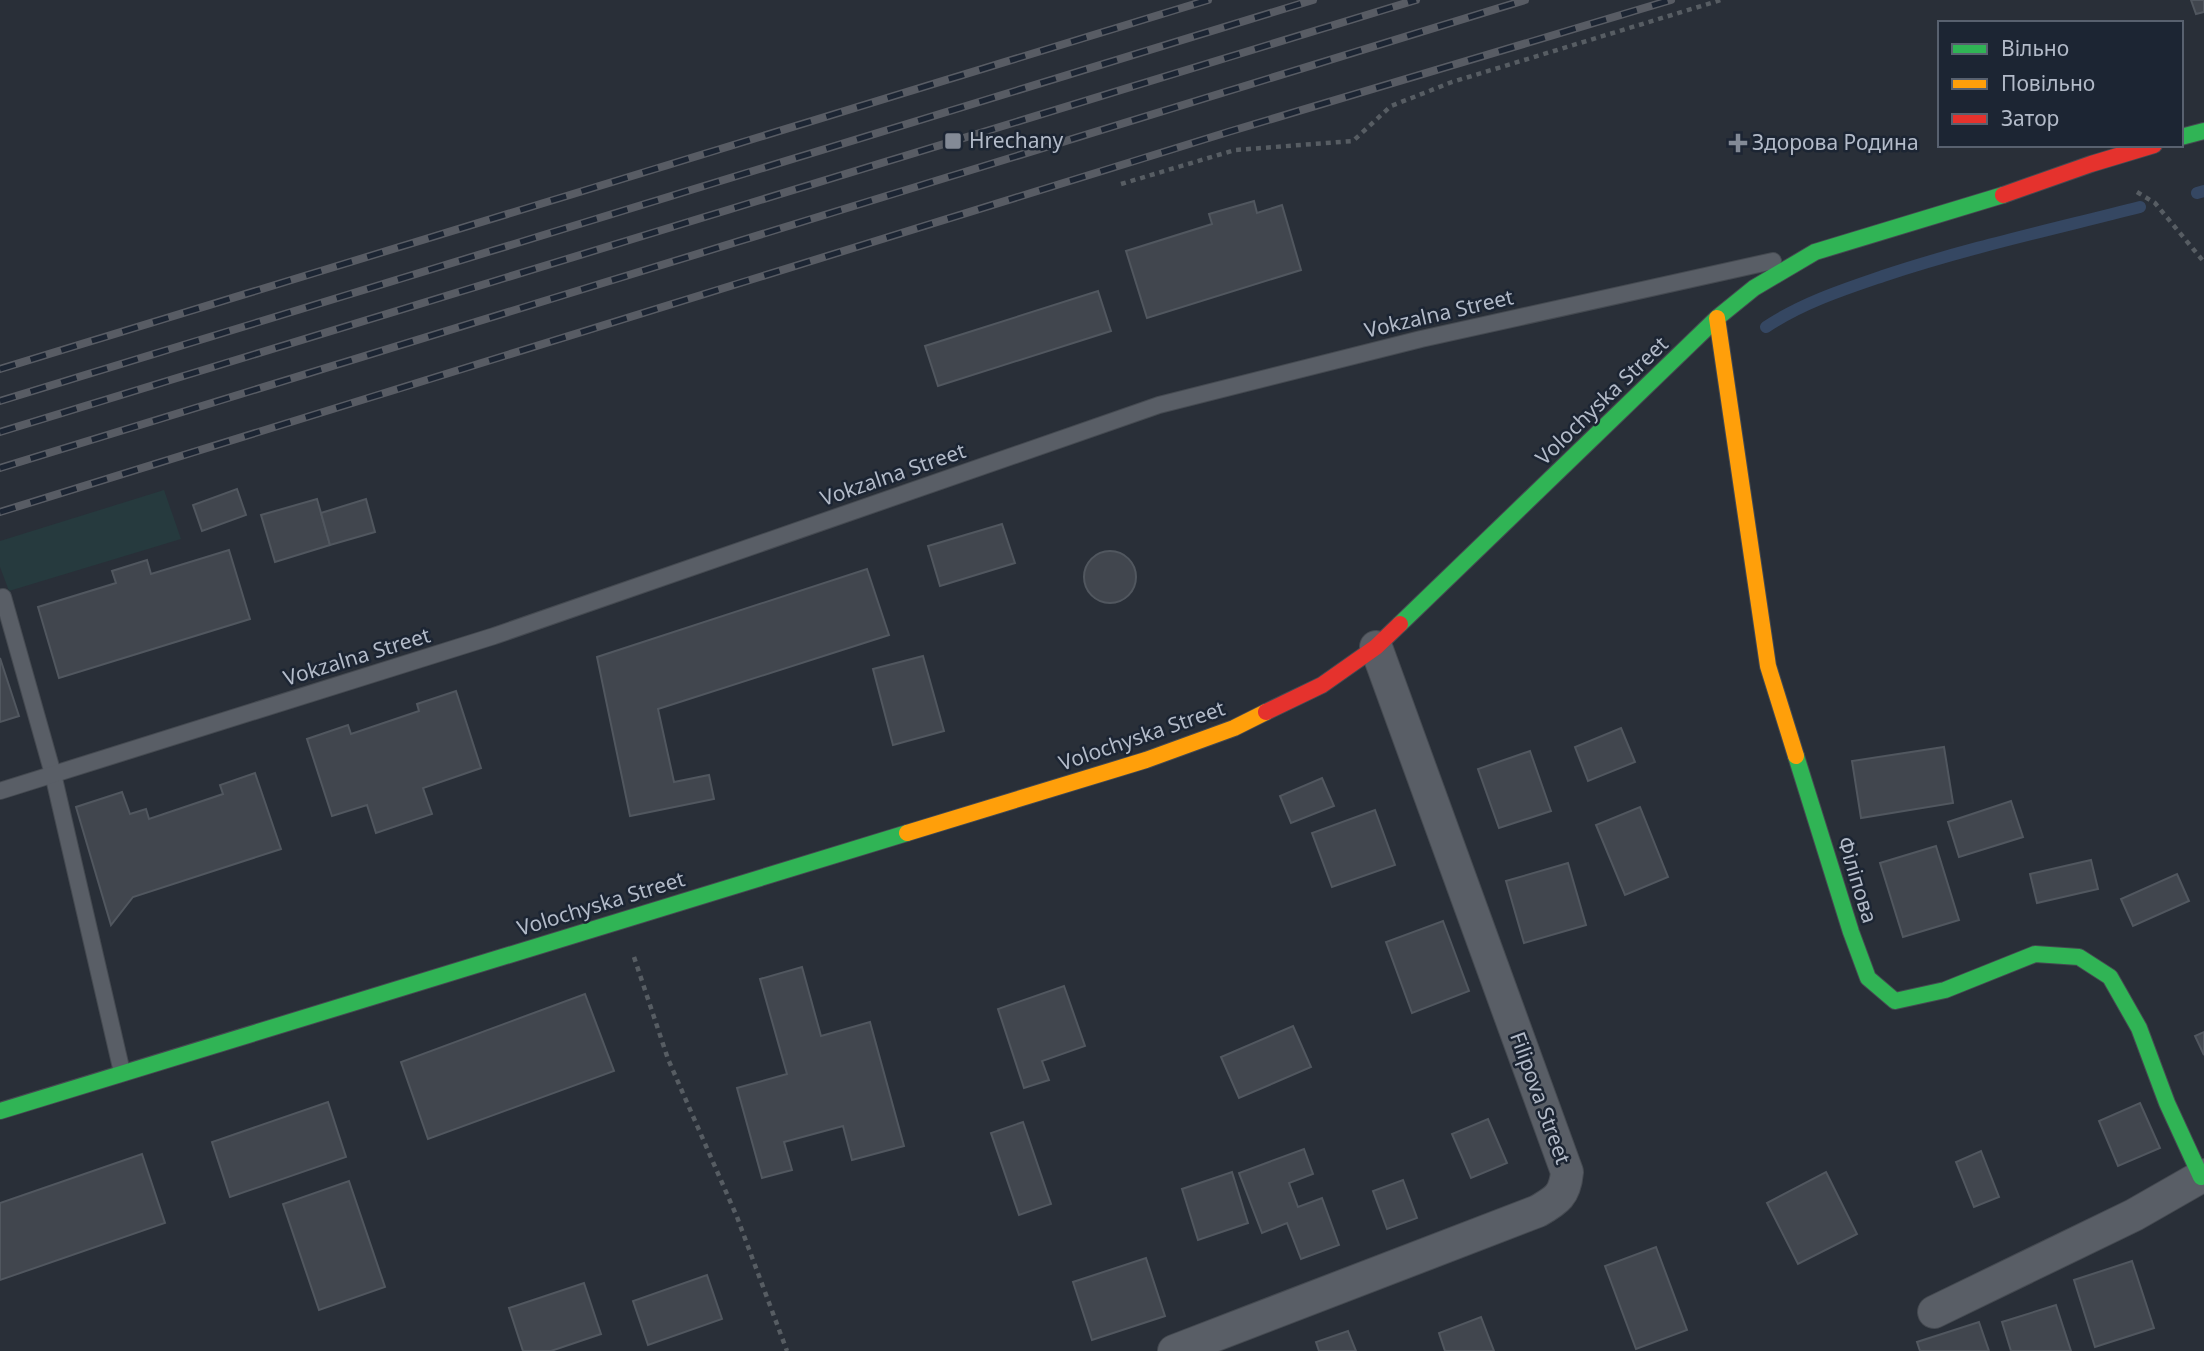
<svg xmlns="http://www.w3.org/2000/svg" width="2204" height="1351" font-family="'Noto Sans',sans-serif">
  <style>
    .green { fill: #263a3e }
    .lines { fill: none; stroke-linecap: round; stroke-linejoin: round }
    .stream { stroke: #354762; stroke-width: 12 }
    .building { fill: #41464e; stroke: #51575f; stroke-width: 2 }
    .lane-casing { stroke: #454a51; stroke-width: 18 }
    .street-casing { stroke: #454a51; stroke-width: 34 }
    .fast-casing { stroke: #454a51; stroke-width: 18 }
    .slow-casing { stroke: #454a51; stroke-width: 18 }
    .jam-casing { stroke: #454a51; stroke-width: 18 }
    .path { stroke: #575d63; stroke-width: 4.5; stroke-dasharray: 5 5; stroke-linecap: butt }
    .lane { stroke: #595e66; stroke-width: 16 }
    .street { stroke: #595e66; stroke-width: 32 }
    .fast { stroke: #30b455; stroke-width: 16 }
    .slow { stroke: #ff9f0a; stroke-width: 16 }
    .jam { stroke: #e5322d; stroke-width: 16 }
    .rail-casing { stroke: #585c64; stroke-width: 8 }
    .rail { stroke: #1c2533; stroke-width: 5; stroke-dasharray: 16; stroke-linecap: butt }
    .poi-dot { fill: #838a96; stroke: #1c2533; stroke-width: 2.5 }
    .labels { text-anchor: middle; stroke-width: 5; stroke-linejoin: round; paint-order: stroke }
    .poi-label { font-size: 21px; fill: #b3bbc9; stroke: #1c2533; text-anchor: start }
    .street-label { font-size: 21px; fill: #b3bbc9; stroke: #1c2533 }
  </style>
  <rect width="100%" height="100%" fill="#292f38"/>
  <!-- green -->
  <path class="green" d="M164,490L181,539L9,591L0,567V541Z"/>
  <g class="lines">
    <!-- stream -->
    <g class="stream">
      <path d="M2197,193L2204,191"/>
      <path d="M1766,327C1802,303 1842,290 1883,276C1967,248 2054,229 2140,207"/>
    </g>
  </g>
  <!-- building -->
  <g class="building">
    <path d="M2191,0H2204V12L2196,14Z"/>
    <path d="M1254,201L1257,213L1282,205L1301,270L1147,318L1126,251L1212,224L1209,214Z"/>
    <path d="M1098,291L1111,331L938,386L925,346Z"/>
    <path d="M237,489L246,515L202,531L193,505Z"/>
    <path d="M317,499L330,545L275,562L261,515Z"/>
    <path d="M366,499L375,532L330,545L321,513Z"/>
    <path d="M1002,524L1015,563L940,586L928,546Z"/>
    <path d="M229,550L250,619L59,678L38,607L116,583L112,571L147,560L151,574Z"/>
    <circle cx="1110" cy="577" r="26"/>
    <path d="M867,569L889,635L658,709L674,782L709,775L714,799L630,816L597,657Z"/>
    <path d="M923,656L944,731L893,745L873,669Z"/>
    <path d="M0,658L19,716L0,722Z"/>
    <path d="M456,691L481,768L423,788L432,814L376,833L367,805L332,816L307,739L348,725L351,734L419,711L417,704Z"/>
    <path d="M1621,728L1635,762L1588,781L1575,747Z"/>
    <path d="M1944,747L1953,803L1861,818L1852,761Z"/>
    <path d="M1530,751L1551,811L1499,828L1478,769Z"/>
    <path d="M255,773L281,849L133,897L111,925L76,807L122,792L130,814L146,809L149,819L223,794L220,785Z"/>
    <path d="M1322,778L1334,806L1291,823L1280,796Z"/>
    <path d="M2011,801L2023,837L1959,857L1948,822Z"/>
    <path d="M1640,807L1668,877L1625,895L1596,825Z"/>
    <path d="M1375,810L1395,865L1332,887L1312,833Z"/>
    <path d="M1936,846L1959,920L1903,937L1880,863Z"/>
    <path d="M2091,860L2098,889L2037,903L2030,874Z"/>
    <path d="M1568,863L1586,925L1524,943L1506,881Z"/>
    <path d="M2177,874L2189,901L2133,926L2121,899Z"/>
    <path d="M1443,921L1469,991L1412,1013L1386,942Z"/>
    <path d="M802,967L821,1036L870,1022L904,1146L852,1160L843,1126L784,1142L792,1170L762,1178L737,1088L787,1074L760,979Z"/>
    <path d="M1064,986L1085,1046L1042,1061L1049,1080L1024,1088L998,1009Z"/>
    <path d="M585,994L614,1071L428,1139L401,1062Z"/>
    <path d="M1293,1026L1311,1067L1239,1098L1221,1057Z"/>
    <path d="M2204,1032V1055L2195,1036Z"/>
    <path d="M328,1102L346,1157L230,1197L212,1142Z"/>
    <path d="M2140,1103L2160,1148L2118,1166L2099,1121Z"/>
    <path d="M1488,1119L1507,1163L1471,1178L1452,1134Z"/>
    <path d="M1023,1122L1051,1204L1019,1215L991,1133Z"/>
    <path d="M1304,1149L1313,1174L1289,1183L1298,1207L1322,1198L1339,1245L1301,1259L1287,1223L1262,1233L1239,1173Z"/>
    <path d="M1981,1151L1999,1197L1974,1207L1956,1162Z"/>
    <path d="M142,1154L165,1223L0,1280V1203Z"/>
    <path d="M1232,1172L1248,1223L1198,1240L1182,1189Z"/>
    <path d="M1826,1172L1857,1234L1798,1264L1767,1203Z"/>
    <path d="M1403,1180L1417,1218L1387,1229L1373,1191Z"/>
    <path d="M349,1181L385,1287L319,1310L283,1204Z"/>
    <path d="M1656,1247L1687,1330L1636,1349L1605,1266Z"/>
    <path d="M1146,1258L1165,1316L1092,1340L1073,1282Z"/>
    <path d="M2132,1261L2154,1328L2095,1347L2074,1280Z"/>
    <path d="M707,1275L722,1319L648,1345L633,1301Z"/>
    <path d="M584,1283L601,1334L551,1351H523L509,1308Z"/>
    <path d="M2056,1305L2071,1351H2011L2002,1322Z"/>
    <path d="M1481,1317L1494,1351H1445L1439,1333Z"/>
    <path d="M1979,1322L1989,1351H1920L1917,1342Z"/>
    <path d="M1348,1331L1356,1351H1319L1316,1342Z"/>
  </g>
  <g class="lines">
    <!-- lane casing -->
    <g class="lane-casing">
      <g id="lane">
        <path d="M3,597L53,774L122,1072"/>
        <path d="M0,791L494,636L1159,405L1421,339L1773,261"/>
      </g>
    </g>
    <!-- street casing -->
    <g class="street-casing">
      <g id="street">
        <path d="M1934,1312L2134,1215L2204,1175"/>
        <path d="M1174,1351L1538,1211C1557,1200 1565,1195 1567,1172L1376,647"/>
      </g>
    </g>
    <!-- fast casing -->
    <g class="fast-casing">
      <g id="fast">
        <path d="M2181,137L2204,131"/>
        <path d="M1400,624L1717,318L1754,288L1815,252L2003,195"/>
        <path d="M1796,756L1851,932L1868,978L1895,1001L1945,990L2035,954L2079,957L2110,977L2139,1028L2167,1103L2201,1177"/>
        <path d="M0,1111L907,833"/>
      </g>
    </g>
    <!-- slow casing -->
    <g class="slow-casing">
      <g id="slow">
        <path d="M1717,318L1768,666L1796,756"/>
        <path d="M907,833L1146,760L1234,728L1266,712"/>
      </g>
    </g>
    <!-- jam casing -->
    <g class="jam-casing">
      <g id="jam">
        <path d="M2003,195L2091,164L2154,145"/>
        <path d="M1266,712L1322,685L1376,647L1400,624"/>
      </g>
    </g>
    <!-- path -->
    <g class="path">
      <path d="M1121,184L1235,150L1353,141L1391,106L1452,82L1721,0"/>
      <path d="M2137,192L2155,203L2204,262"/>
      <path d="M634,957L668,1059L737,1217L787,1351"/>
    </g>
    <!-- lane -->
    <use href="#lane" class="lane"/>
    <!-- street -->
    <use href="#street" class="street"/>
    <!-- fast -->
    <use href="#fast" class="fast"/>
    <!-- slow -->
    <use href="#slow" class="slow"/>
    <!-- jam -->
    <use href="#jam" class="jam"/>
    <!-- rail casing -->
    <g class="rail-casing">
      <g id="rail">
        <path d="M0,369L1208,0"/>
        <path d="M0,401L1313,0"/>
        <path d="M0,432L1416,0"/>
        <path d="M0,468L1525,0"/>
        <path d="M0,512L1228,132L1671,0"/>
      </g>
    </g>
    <!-- rail -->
    <use href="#rail" class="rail"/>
  </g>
  <!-- markers -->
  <g class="poi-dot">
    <rect x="944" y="132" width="18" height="18" rx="3.5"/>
    <path d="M1734.5 132.5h7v7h7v7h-7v7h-7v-7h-7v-7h7z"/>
  </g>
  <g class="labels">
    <!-- poi labels -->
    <g class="poi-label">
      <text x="969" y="148">Hrechany</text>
      <text x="1752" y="150">Здорова Родина</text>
    </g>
    <!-- street labels -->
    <g class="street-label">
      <text transform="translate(1439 314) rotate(-13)" y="7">Vokzalna Street</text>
      <text transform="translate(1602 401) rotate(-44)" y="7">Volochyska Street</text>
      <text transform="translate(893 475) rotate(-19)" y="7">Vokzalna Street</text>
      <text transform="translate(357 657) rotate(-17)" y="7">Vokzalna Street</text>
      <text transform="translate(1142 736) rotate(-19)" y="7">Volochyska Street</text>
      <text transform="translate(1857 880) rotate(73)" y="7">Філіпова</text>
      <text transform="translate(601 904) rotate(-17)" y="7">Volochyska Street</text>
      <text transform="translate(1540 1098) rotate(70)" y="7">Filipova Street</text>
    </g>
  </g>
  <!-- legend -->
  <rect x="1938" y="21" width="245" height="126" fill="#1c2533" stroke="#58616f" stroke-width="2"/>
  <rect x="1952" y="44" width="35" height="10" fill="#30b455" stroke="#58616f" stroke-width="2"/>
  <text x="2001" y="56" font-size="21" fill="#b3bbc9">Вільно</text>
  <rect x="1952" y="79" width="35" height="10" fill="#ff9f0a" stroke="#58616f" stroke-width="2"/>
  <text x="2001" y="91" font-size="21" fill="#b3bbc9">Повільно</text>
  <rect x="1952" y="114" width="35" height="10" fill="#e5322d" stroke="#58616f" stroke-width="2"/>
  <text x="2001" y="126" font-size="21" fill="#b3bbc9">Затор</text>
</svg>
